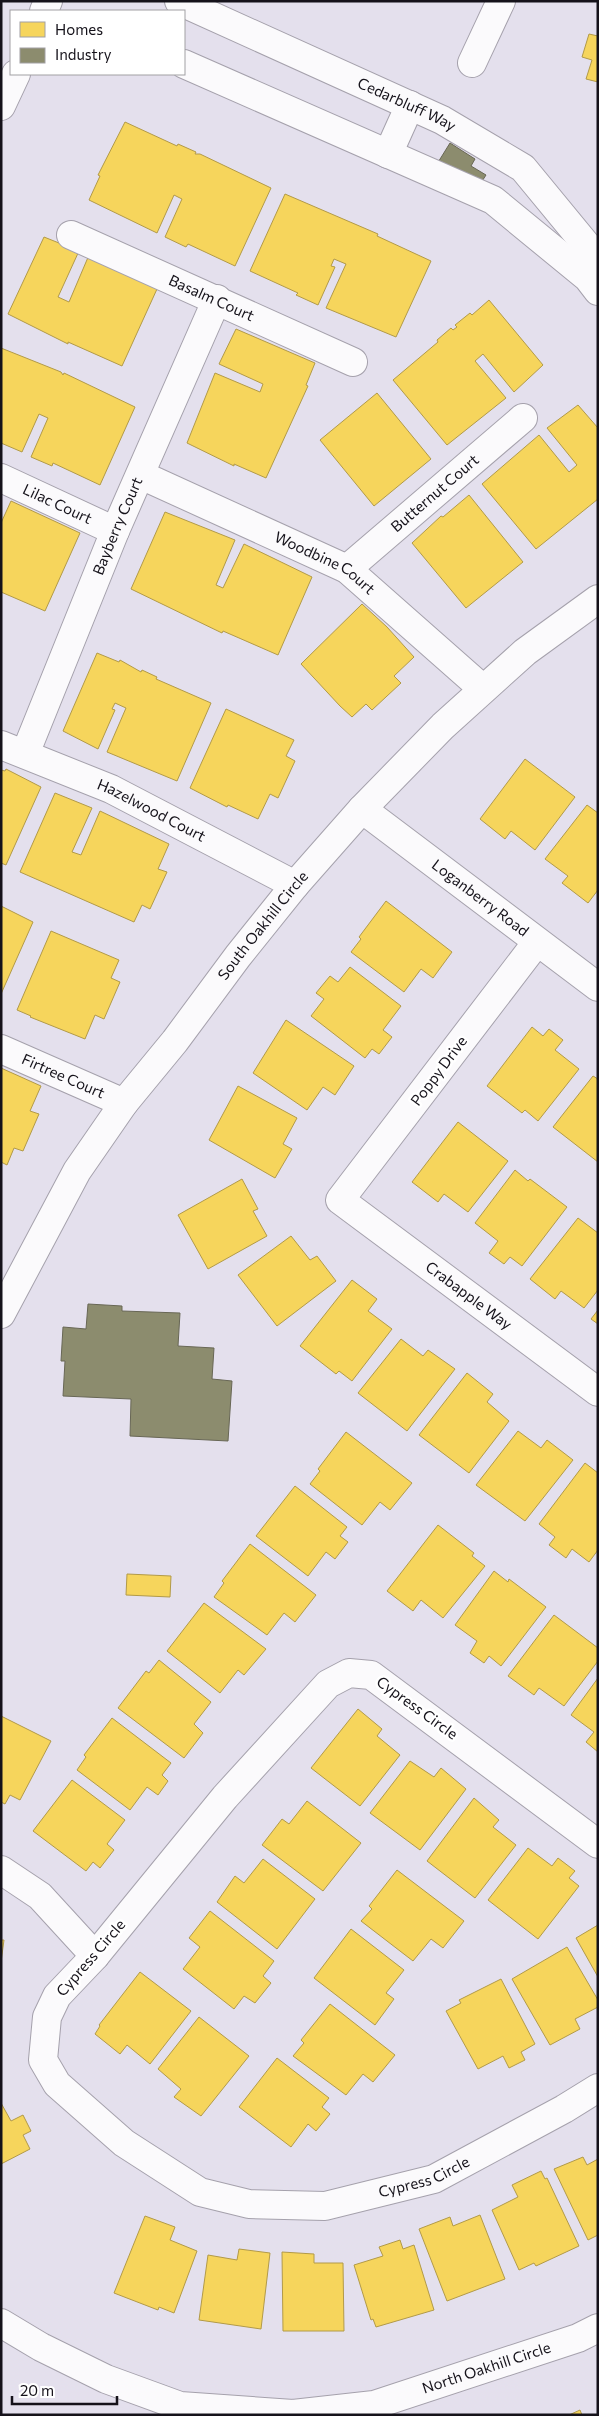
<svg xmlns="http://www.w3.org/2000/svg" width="599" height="2416" font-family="Commissioner,sans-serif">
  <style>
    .homes { fill: #f6d55c; stroke: #b29a48 }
    .industry { fill: #8c8c6e; stroke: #686755 }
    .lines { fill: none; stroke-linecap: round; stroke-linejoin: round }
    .minor-casing { stroke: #a5a1ac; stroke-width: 30 }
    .major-casing { stroke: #a5a1ac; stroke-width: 30 }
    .minor { stroke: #fbfafc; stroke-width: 28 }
    .major { stroke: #fbfafc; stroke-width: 28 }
    .labels { text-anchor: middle; stroke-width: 5; stroke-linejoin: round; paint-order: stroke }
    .street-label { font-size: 15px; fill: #15121a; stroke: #fff }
  </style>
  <rect width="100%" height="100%" fill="#e4e0ed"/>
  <!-- homes -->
  <g class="homes">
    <path d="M589,34L598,36V82L586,79L592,60L582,57Z"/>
    <path d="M125,122L177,146L178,144L196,152L195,154H200L271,188L235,266L188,244L186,247L165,237L182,199L174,195L157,233L89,200L100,176L98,175Z"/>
    <path d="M285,194L378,234L377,236L431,261L396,337L326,308L346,264L334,259L331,266L335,267L318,305L296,295L298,293L250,271Z"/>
    <path d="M44,237L79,251L58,297L69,302L89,255L157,289L122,366L68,342V344L8,314Z"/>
    <path d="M489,300L543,365L514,392L483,354L475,361L506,398L447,445L393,380L438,342L437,340L451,328L453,330L457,327L455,325L470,313L472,315Z"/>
    <path d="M236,329L315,363L306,385L308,386L266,478L234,464V466L187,443L215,373L260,392L263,384L219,364Z"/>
    <path d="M1,348L61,372L63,375L64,373L135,407L100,485L53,463L52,466L31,457L48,418L39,414L22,452L1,443Z"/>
    <path d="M377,393L431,459L374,506L320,440Z"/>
    <path d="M578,405L598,428V499L536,549L482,484L539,435L569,472L577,465L547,428Z"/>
    <path d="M469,495L523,562L466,608L412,543L441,516L443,517Z"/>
    <path d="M11,501L80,533L45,611L1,592V523Z"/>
    <path d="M165,512L235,540L216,585L223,588L244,544L312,577L278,655L223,631L222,633L131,589Z"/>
    <path d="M362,604L387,627L414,657L394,676L401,683L372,710L366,704L352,717L340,706L301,664Z"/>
    <path d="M97,653L119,662L120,660L141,672L142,670L157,677L156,679L211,703L177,781L107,752L126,708L115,703L112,709L115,710L98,749L63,731Z"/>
    <path d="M226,709L294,740L286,756L295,761L278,798L270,794L258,819L228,805L227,807L190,788Z"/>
    <path d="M525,759L575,797L535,850L511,831L505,839L480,819Z"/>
    <path d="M6,769L41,787L6,865L1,863V770L5,771Z"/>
    <path d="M55,793L92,808L72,852L81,855L100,811L169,844L158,869L167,872L150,909L142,905L134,922L20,872Z"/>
    <path d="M587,805L598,813V890L588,903L562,883L568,876L545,859Z"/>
    <path d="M386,901L452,952L433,978L421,969L404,992L351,952L361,939L359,937Z"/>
    <path d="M1,906L33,922L1,994Z"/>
    <path d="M51,931L119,960L111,978L120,982L104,1019L95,1015L85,1039L30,1017L31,1016L17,1010Z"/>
    <path d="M350,967L401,1006L383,1030L392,1037L379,1054L372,1049L365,1058L311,1016L324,999L316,993L330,976L338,982Z"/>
    <path d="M286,1020L354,1066L335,1095L323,1087L307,1110L253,1073Z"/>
    <path d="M532,1027L543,1036L549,1029L563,1040L555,1050L579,1069L538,1121L525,1110L522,1113L487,1086Z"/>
    <path d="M1,1068L41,1086L30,1111L39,1114L23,1151L14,1148L7,1165L1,1162Z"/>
    <path d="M593,1076L598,1079V1162L553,1127Z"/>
    <path d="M238,1086L297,1118L283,1144L292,1149L275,1178L209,1140Z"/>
    <path d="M458,1122L508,1161L468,1212L444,1194L438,1202L412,1182Z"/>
    <path d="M515,1170L528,1181L530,1179L567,1207L522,1266L510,1257L504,1264L489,1253L498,1241L475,1223Z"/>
    <path d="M242,1179L258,1209L253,1211L267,1236L208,1269L178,1215Z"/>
    <path d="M578,1218L598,1233V1290L584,1308L561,1291L555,1299L530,1279Z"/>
    <path d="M291,1236L310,1260L317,1256L336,1281L277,1326L238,1275Z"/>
    <path d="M352,1280L377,1299L368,1311L392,1329L352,1381L339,1371L336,1374L300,1346Z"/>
    <path d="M598,1310V1324L591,1319Z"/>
    <path d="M401,1339L423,1356L428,1350L455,1369L407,1431L358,1393Z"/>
    <path d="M467,1373L493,1394L487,1402L509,1421L469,1473L419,1435Z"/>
    <path d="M518,1431L541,1448L547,1440L573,1460L525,1521L476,1485Z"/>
    <path d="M346,1432L412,1483L390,1510L380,1502L362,1525L310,1484L320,1471L318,1469Z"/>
    <path d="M585,1463L598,1473V1550L589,1562L572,1549L566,1558L549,1545L555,1537L539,1524Z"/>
    <path d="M295,1486L347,1527L340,1536L348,1542L335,1559L326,1552L308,1576L256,1536Z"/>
    <path d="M438,1525L474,1553L472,1556L485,1566L443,1618L421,1600L413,1611L387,1591Z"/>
    <path d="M250,1544L316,1595L295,1622L284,1613L267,1635L214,1597L224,1583L222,1581Z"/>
    <path d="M494,1571L508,1582L509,1579L546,1607L501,1666L489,1656L484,1663L470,1653L477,1641L455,1625Z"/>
    <path d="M127,1574L171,1576L170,1597L126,1595Z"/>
    <path d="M204,1603L266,1649L244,1675L238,1670L220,1693L167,1651Z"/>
    <path d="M554,1615L598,1648V1661L564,1706L539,1688L534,1695L508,1676Z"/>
    <path d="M159,1660L211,1702L194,1724L203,1733L184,1758L118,1708L146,1671L149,1673Z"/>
    <path d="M598,1678V1752L586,1742L594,1732L571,1715Z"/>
    <path d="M358,1709L382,1729L377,1736L400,1755L360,1806L311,1768Z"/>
    <path d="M1,1716L51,1741L20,1800L10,1795L5,1804L1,1802Z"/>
    <path d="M112,1718L171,1763L162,1775L168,1781L158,1795L147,1787L130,1810L77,1770L86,1757L84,1755Z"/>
    <path d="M410,1761L434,1777L441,1768L466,1789L420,1850L370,1813Z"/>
    <path d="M72,1780L125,1820L107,1844L114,1850L100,1868L93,1862L86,1871L33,1831Z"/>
    <path d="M474,1798L499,1820L493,1827L516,1845L475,1898L427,1861Z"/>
    <path d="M307,1801L361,1843L323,1891L262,1845L282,1819L289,1824Z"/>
    <path d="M528,1848L552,1866L558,1858L575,1871L569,1878L579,1886L538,1939L488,1900Z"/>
    <path d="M263,1859L315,1899L277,1949L217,1902L235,1876L244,1883Z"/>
    <path d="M397,1870L464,1921L443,1948L431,1939L413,1961L361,1921L372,1909L369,1906Z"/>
    <path d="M210,1911L274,1961L263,1976L271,1983L255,2003L244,1996L234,2009L183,1969L200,1947L189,1938Z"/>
    <path d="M598,1925V1977L576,1938Z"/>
    <path d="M351,1929L404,1970L386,1993L394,1999L375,2025L314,1978Z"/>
    <path d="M1,1940H4L1,1962Z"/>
    <path d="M567,1947L598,2000V2007L575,2019L580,2029L550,2045L512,1979Z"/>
    <path d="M140,1972L191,2011L150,2064L127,2045L120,2054L95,2034L100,2026L99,2025Z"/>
    <path d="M501,1979L535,2044L521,2052L525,2060L509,2068L503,2056L478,2069L446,2011L461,2003L459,2000Z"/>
    <path d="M330,2004L395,2055L373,2082L363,2074L346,2095L293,2056L304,2043L301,2040Z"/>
    <path d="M199,2017L249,2056L201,2116L174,2097L181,2089L158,2069Z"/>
    <path d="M277,2058L329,2098L322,2107L330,2114L316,2131L308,2124L291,2147L239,2107Z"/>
    <path d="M1,2103L11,2121L23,2115L31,2131L23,2135L30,2149L1,2164Z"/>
    <path d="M583,2157L587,2165L598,2159V2235L588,2240L554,2169Z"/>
    <path d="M541,2171L545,2179L547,2178L579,2246L536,2266L534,2263L519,2270L492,2210L518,2197L512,2185Z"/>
    <path d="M480,2215L505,2279L447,2301L419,2229L450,2217L453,2226Z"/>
    <path d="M145,2216L175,2227L170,2240L197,2251L174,2313L159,2307L158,2310L114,2293Z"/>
    <path d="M400,2240L403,2249L414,2245L434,2310L376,2327L373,2319L371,2320L354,2265L383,2256L379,2247Z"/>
    <path d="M239,2249L270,2253L261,2329L199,2320L208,2255L237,2260Z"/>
    <path d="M282,2252L314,2254V2263H343L344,2331H283Z"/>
    <path d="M580,2410L582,2415H569Z"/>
  </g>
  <!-- industry -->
  <g class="industry">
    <path d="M450,143L475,159L471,166L486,175L477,189L437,164Z"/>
    <path d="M88,1304L122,1306V1311L180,1313L178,1346L214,1348L212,1379L232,1381L228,1441L130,1436L131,1399L63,1396L65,1361H61L63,1327L86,1329Z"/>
  </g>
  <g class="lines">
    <!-- minor casing -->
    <g class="minor-casing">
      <g id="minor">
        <path id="s1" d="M179,1L442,120L523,168L598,259"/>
        <path d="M472,63L501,1"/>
        <path d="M184,64L493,200L588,278L598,291"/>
        <path d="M388,154L410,105"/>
        <path id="s2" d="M71,235L353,362"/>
        <path id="s3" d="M141,475L347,569L483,689"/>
        <path id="s4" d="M1,478L115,531"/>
        <path id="s5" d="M347,569L523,418"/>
        <path id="s6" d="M1,745L111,789L295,885"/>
        <path id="s7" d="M25,754L115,531L217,299"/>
        <path id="s8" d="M362,809L598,987"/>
        <path id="s9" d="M537,942L340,1200L598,1392"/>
        <path id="s10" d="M1,1049L124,1103"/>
        <path id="s11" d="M1,1314L77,1171L124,1103L175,1041L238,956L295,885L362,809L443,726L525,652L598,599"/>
        <path id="s12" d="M598,1844L371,1675L349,1673L328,1684L225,1797L95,1956L57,1996L47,2017L43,2060L57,2084L124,2143L200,2192L249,2204L325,2206L434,2179L564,2109L598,2088"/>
        <path d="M1,1870L40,1896L95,1956"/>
        <path id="s13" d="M1,2323L41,2347L106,2379L180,2406L293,2414L374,2405L578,2338L598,2328"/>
      </g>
    </g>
    <!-- major casing -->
    <g class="major-casing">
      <g id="major">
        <path d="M44,11L48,1"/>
        <path d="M1,106L16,74"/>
      </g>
    </g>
    <!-- minor -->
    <use href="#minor" class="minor"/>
    <!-- major -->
    <use href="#major" class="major"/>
  </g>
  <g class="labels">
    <!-- street labels -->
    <g class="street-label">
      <text dy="5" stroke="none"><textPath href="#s1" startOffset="250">Cedarbluff Way</textPath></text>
      <text dy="5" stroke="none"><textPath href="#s2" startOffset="154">Basalm Court</textPath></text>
      <text dy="5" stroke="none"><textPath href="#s5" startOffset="116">Butternut Court</textPath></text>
      <text dy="5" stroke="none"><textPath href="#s4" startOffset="62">Lilac Court</textPath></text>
      <text dy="5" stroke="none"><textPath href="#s7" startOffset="246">Bayberry Court</textPath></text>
      <text dy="5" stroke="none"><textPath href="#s3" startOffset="204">Woodbine Court</textPath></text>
      <text dy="5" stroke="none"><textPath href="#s6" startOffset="164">Hazelwood Court</textPath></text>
      <text dy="5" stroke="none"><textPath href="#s8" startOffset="148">Loganberry Road</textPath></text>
      <text dy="5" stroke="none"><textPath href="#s11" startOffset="470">South Oakhill Circle</textPath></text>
      <text transform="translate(439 1071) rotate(-53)" y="5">Poppy Drive</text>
      <text dy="5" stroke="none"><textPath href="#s10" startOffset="68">Firtree Court</textPath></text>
      <text dy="5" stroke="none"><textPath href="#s9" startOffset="485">Crabapple Way</textPath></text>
      <text transform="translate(417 1708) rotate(36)" y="5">Cypress Circle</text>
      <text transform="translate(91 1958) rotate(-49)" y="5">Cypress Circle</text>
      <text dy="5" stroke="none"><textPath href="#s12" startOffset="1246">Cypress Circle</textPath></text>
      <text dy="5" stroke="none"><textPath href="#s13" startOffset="511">North Oakhill Circle</textPath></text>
    </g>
  </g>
  <!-- border -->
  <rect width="599" height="2416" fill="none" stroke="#15121a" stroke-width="5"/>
  <!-- legend -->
  <rect x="10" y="10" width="175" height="65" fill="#ffffff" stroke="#a1a0a3"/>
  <rect x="20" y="22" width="25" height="15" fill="#f6d55c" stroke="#a1a0a3"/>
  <text x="55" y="35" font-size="15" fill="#15121a">Homes</text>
  <rect x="20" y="48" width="25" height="15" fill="#8c8c6e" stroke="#a1a0a3"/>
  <text x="55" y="60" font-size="15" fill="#15121a">Industry</text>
  <!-- scale -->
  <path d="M12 2396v8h105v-8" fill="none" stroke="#15121a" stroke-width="2.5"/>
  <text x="20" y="2396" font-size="15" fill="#15121a" stroke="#ffffff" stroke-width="4" paint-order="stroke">20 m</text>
</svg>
